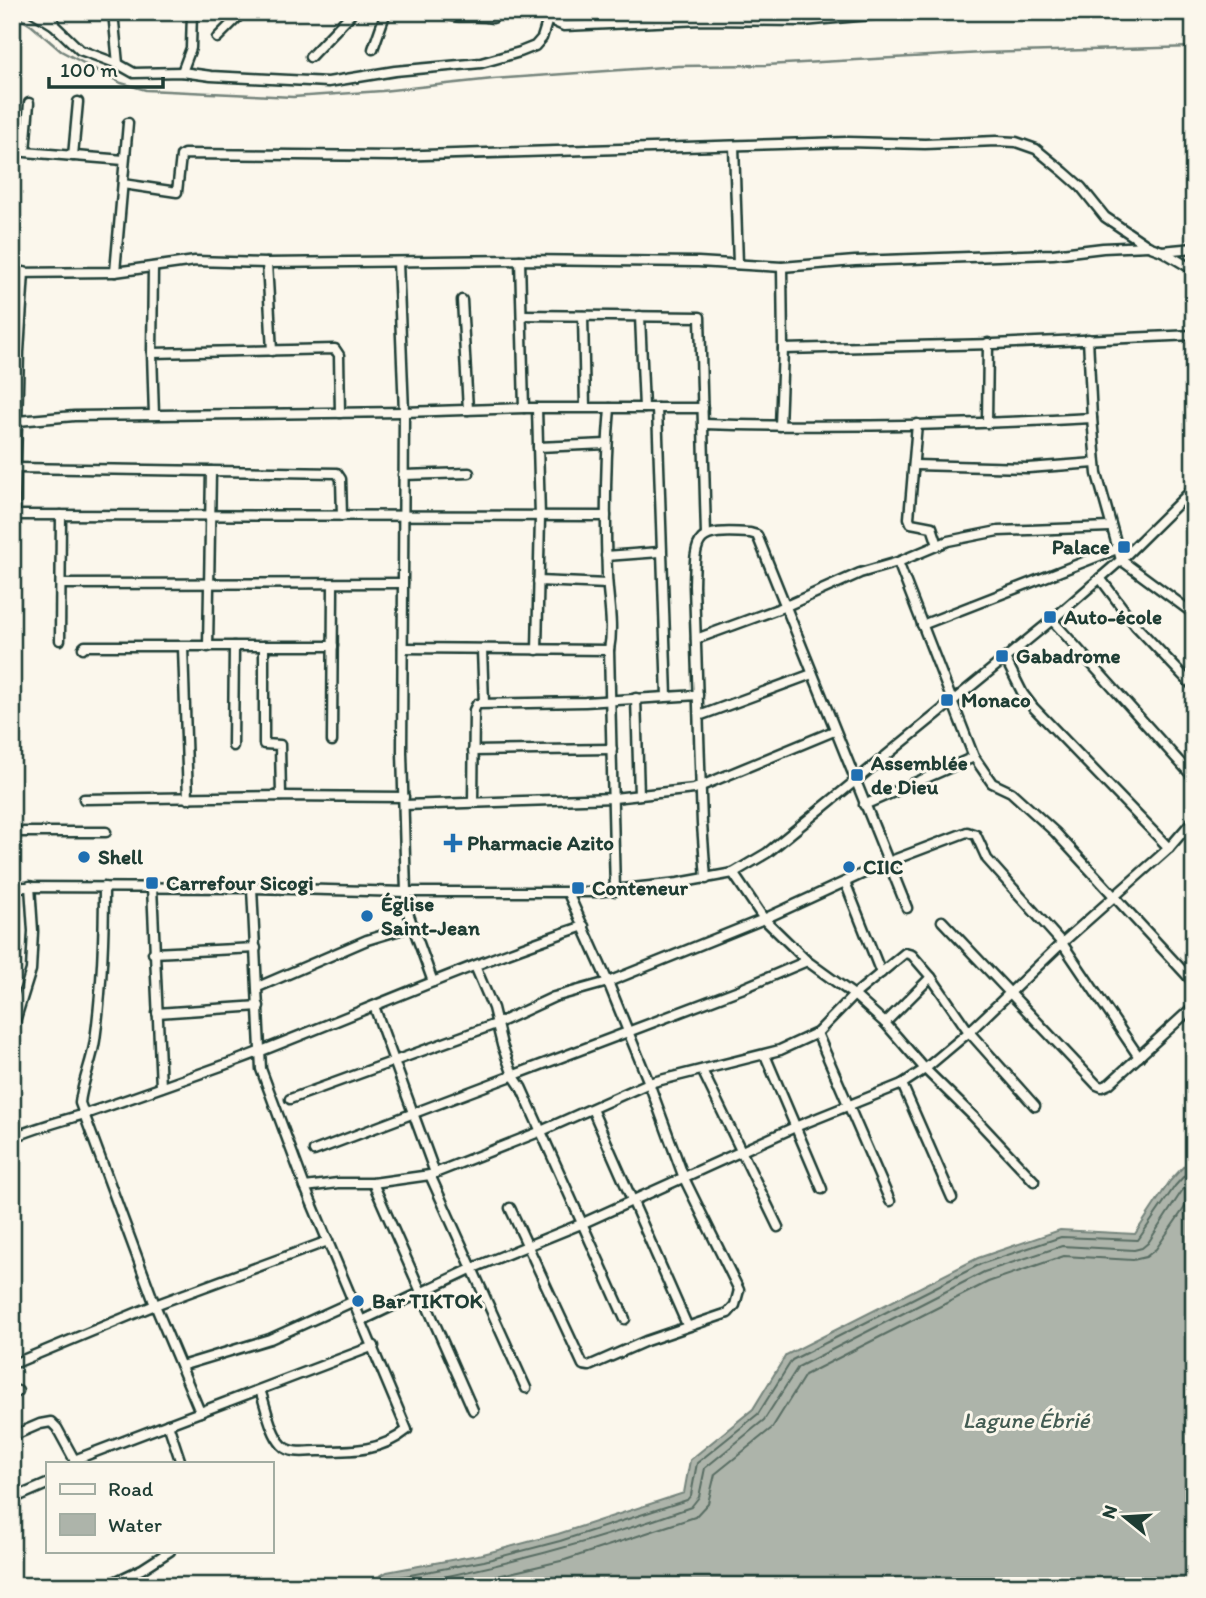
<svg xmlns="http://www.w3.org/2000/svg" width="1206" height="1598" font-family="Itim,sans-serif">
  <style>
    .water { fill: #adb4aa; stroke: #74847b; stroke-width: 2 }
    .lines { fill: none; stroke-linecap: round; stroke-linejoin: round }
    .shore { stroke: #586d63; stroke-width: 2 }
    .stream { stroke: #74847b; stroke-width: 2.5 }
    .minor-casing { stroke: #1f3d34; stroke-width: 13 }
    .minor { stroke: #fbf7ec; stroke-width: 8 }
    .poi-dot { fill: #1f6fb2; stroke: #fbf7ec; stroke-width: 2.5 }
    .labels { text-anchor: middle; stroke-width: 6; stroke-linejoin: round; paint-order: stroke }
    .poi-label { font-size: 21px; font-weight: bold; fill: #1f3d34; stroke: #fbf7ec; text-anchor: start }
    .water-label { font-size: 23px; font-style: italic; fill: #425b52; stroke: #fbf7ec }
  </style>
  <rect width="100%" height="100%" fill="#fbf7ec"/>
  <filter id="ink" filterUnits="userSpaceOnUse"><feTurbulence type="fractalNoise" baseFrequency=".0143" numOctaves="2"/><feDisplacementMap in="SourceGraphic" scale="14" xChannelSelector="R" yChannelSelector="G"/><feConvolveMatrix kernelMatrix="1 2 1 2 8 2 1 2 1" color-interpolation-filters="sRGB"/></filter>
  <g filter="url(#ink)">
    <!-- water -->
    <path class="water" d="M1194,1155V1586H363L387,1572L483,1554L558,1534L684,1493L690,1460L753,1409L786,1355L978,1258L1060,1230L1135,1234L1170,1181Z"/>
    <g class="lines">
      <!-- shore -->
      <g class="shore">
        <path d="M377,1586L389,1579L484,1561L560,1541L687,1500L691,1495L697,1463L758,1414L792,1360L981,1264L1061,1237L1138,1240L1175,1186L1194,1165"/>
        <path d="M398,1586C498,1567 595,1542 691,1507L699,1497L705,1468L764,1420L798,1367L984,1272L1062,1246L1134,1250L1142,1248L1148,1243L1182,1191L1194,1178"/>
        <path d="M455,1586L565,1560L695,1517L708,1503L715,1474L772,1428L805,1375L988,1282L1064,1256L1133,1260L1146,1257L1156,1249L1194,1194"/>
      </g>
      <!-- stream -->
      <g class="stream">
        <path d="M12,13L32,26L61,51L121,83L146,90L293,97L382,91L493,79L678,66L766,65L983,53L1194,47"/>
        <path d="M12,1004L22,949"/>
      </g>
      <!-- minor casing -->
      <g class="minor-casing">
        <g id="minor">
          <path d="M33,12L54,25"/>
          <path d="M53,12L54,25L80,50L118,64L134,73L182,72L211,76L328,82L395,71L481,63L520,52L535,46L542,38L548,19"/>
          <path d="M113,12L118,64"/>
          <path d="M439,12C460,21 471,14 493,18"/>
          <path d="M550,12L548,19L564,26L702,20L803,21L903,12"/>
          <path d="M217,38L243,12"/>
          <path d="M373,49L386,12"/>
          <path d="M310,57L353,12"/>
          <path d="M182,72L191,48L192,12"/>
          <path d="M29,103L25,152L124,160"/>
          <path d="M12,141L25,142"/>
          <path d="M734,146L738,264"/>
          <path d="M73,156L78,102"/>
          <path d="M123,184L177,192L181,156L184,154L392,156L847,142L925,144L996,141L1016,142L1036,149L1064,172L1081,187L1105,217L1148,246L1162,251L1194,270"/>
          <path d="M1162,251L1194,248"/>
          <path d="M520,260L524,408"/>
          <path d="M398,262L404,412L402,752L406,892L407,910L433,982"/>
          <path d="M267,263L272,351"/>
          <path d="M153,267L152,353L154,415"/>
          <path d="M115,272L128,123"/>
          <path d="M12,273L115,272L195,261L267,263L520,260L698,262L782,267L855,261L1053,254L1103,248L1148,246"/>
          <path d="M462,300L468,410"/>
          <path d="M522,315L700,317L706,535"/>
          <path d="M583,316L585,407"/>
          <path d="M640,316L644,408"/>
          <path d="M783,349L994,344L1194,335"/>
          <path d="M152,353L335,349L339,355L340,413"/>
          <path d="M610,408C605,464 605,519 607,575C608,600 614,625 609,650L615,891"/>
          <path d="M657,408L667,696"/>
          <path d="M1092,418L1097,474L1121,560L1194,614"/>
          <path d="M18,421L74,416L404,412L524,408H703"/>
          <path d="M987,423L988,343"/>
          <path d="M704,424C833,428 963,425 1092,418L1088,339"/>
          <path d="M917,424L909,518L911,523L932,527L938,545"/>
          <path d="M780,426L783,349L782,267"/>
          <path d="M538,447L607,444"/>
          <path d="M915,465L1028,468L1095,463"/>
          <path d="M16,468L211,471L208,647"/>
          <path d="M211,471L337,473L341,479L342,516"/>
          <path d="M403,475L469,473"/>
          <path d="M15,515L606,516"/>
          <path d="M606,556L660,552"/>
          <path d="M898,562L974,757L992,783L1011,792L1055,832L1194,983"/>
          <path d="M1100,578L1136,626L1194,687"/>
          <path d="M538,581L607,584"/>
          <path d="M61,584L403,583"/>
          <path d="M12,606L19,352L24,272"/>
          <path d="M1052,620L1194,778"/>
          <path d="M922,625L1117,549"/>
          <path d="M696,639L786,606L860,573L898,562L948,541L998,531L1110,527"/>
          <path d="M60,640L61,515"/>
          <path d="M264,646V744L280,745L281,796"/>
          <path d="M183,647L188,799"/>
          <path d="M83,648L85,646H333"/>
          <path d="M403,648L609,650"/>
          <path d="M482,650L484,703"/>
          <path d="M537,650L540,517L537,408"/>
          <path d="M1005,658L1023,694L1033,707L1169,848"/>
          <path d="M636,698L639,795"/>
          <path d="M699,716L812,674"/>
          <path d="M332,741L333,585"/>
          <path d="M233,746L234,646"/>
          <path d="M473,751L612,749"/>
          <path d="M84,799L281,796L404,797"/>
          <path d="M473,802L474,710L477,704L585,702L698,695"/>
          <path d="M404,805L614,798L694,789L834,731"/>
          <path d="M864,805L974,757"/>
          <path d="M12,832H106"/>
          <path d="M733,873L764,919L807,961L854,995L885,1023L925,1069L973,1116L1034,1181"/>
          <path d="M706,879L702,824L694,586C695,534 696,530 750,533L757,535L907,908"/>
          <path d="M845,882L881,973"/>
          <path d="M12,887L252,888L406,892H595L678,883L733,873L767,853L1052,620L1121,560L1194,488"/>
          <path d="M104,887C104,939 102,989 95,1040C92,1062 82,1082 80,1103L155,1305L328,1241"/>
          <path d="M152,887L161,1087"/>
          <path d="M252,888L261,1069L305,1187L338,1183H373L430,1175L539,1132L649,1083L780,1050L817,1033L854,995L905,953L912,955L931,977L969,1032L1035,1106"/>
          <path d="M942,921L1097,1085L1102,1087L1109,1084L1194,1006"/>
          <path d="M153,953L256,948"/>
          <path d="M475,966L493,1008L502,1045L513,1075L521,1087L625,1319"/>
          <path d="M258,987L367,940L413,926"/>
          <path d="M374,1006L435,1173"/>
          <path d="M157,1013L259,1006"/>
          <path d="M885,1023L931,977"/>
          <path d="M12,1031L31,970L33,931L30,886"/>
          <path d="M817,1033L890,1201"/>
          <path d="M765,1055L822,1189"/>
          <path d="M702,1070L778,1227"/>
          <path d="M902,1084L952,1198"/>
          <path d="M290,1099L496,1024L554,997L608,982L764,919L888,862L967,832L976,835L987,859L1062,943L1139,1057"/>
          <path d="M592,1109L687,1325"/>
          <path d="M12,1138C37,1127 62,1121 88,1113C138,1096 188,1078 238,1060C353,1016 466,965 584,926"/>
          <path d="M314,1151L741,989L807,961"/>
          <path d="M430,1175L526,1388"/>
          <path d="M373,1183L473,1410"/>
          <path d="M510,1208L583,1365L589,1366L646,1341L728,1313L735,1305L739,1290L684,1178L649,1083L608,982L568,893"/>
          <path d="M363,1320L473,1268L581,1224L795,1127L902,1084L925,1069L969,1032L1062,943L1169,848L1194,819"/>
          <path d="M18,1362L155,1305L200,1412"/>
          <path d="M181,1366L270,1339L354,1301"/>
          <path d="M260,1390C266,1406 270,1432 282,1445C291,1455 308,1451 319,1451C352,1451 380,1452 407,1430L305,1187"/>
          <path d="M12,1395L18,1391"/>
          <path d="M168,1424L181,1463"/>
          <path d="M12,1436L40,1424L51,1422L57,1428L75,1461"/>
          <path d="M74,1460L374,1346"/>
          <path d="M12,1499L47,1484"/>
          <path d="M106,1586L142,1569L170,1551"/>
        </g>
      </g>
      <!-- minor -->
      <use href="#minor" class="minor"/>
    </g>
  </g>
  <!-- markers -->
  <g class="poi-dot">
    <rect x="1117" y="540" width="14" height="14" rx="3.5"/>
    <rect x="1043" y="610" width="14" height="14" rx="3.5"/>
    <rect x="995" y="649" width="14" height="14" rx="3.5"/>
    <rect x="940" y="693" width="14" height="14" rx="3.5"/>
    <rect x="850" y="768" width="14" height="14" rx="3.5"/>
    <path d="M449.5 832.5h7v7h7v7h-7v7h-7v-7h-7v-7h7z"/>
    <circle cx="84" cy="857" r="7"/>
    <circle cx="849" cy="867" r="7"/>
    <rect x="145" y="876" width="14" height="14" rx="3.5"/>
    <rect x="571" y="881" width="14" height="14" rx="3.5"/>
    <circle cx="367" cy="916" r="7"/>
    <circle cx="358" cy="1301" r="7"/>
  </g>
  <g class="labels">
    <!-- poi labels -->
    <g class="poi-label">
      <text x="1110" y="554" text-anchor="end">Palace</text>
      <text x="1064" y="624">Auto-école</text>
      <text x="1016" y="663">Gabadrome</text>
      <text x="961" y="707">Monaco</text>
      <text x="871" y="770">Assemblée<tspan x="871" dy="24">de Dieu</tspan></text>
      <text x="467" y="850">Pharmacie Azito</text>
      <text x="98" y="864">Shell</text>
      <text x="863" y="874">CIIC</text>
      <text x="166" y="890">Carrefour Sicogi</text>
      <text x="592" y="895">Conteneur</text>
      <text x="381" y="911">Église<tspan x="381" dy="24">Saint-Jean</tspan></text>
      <text x="372" y="1308">Bar TIKTOK</text>
    </g>
    <!-- water labels -->
    <g class="water-label">
      <text x="1026" y="1428">Lagune Ébrié</text>
    </g>
  </g>
  <!-- margin -->
  <rect width="1206" height="1598" fill="none" stroke="#fbf7ec" stroke-width="42"/>
  <rect x="21" y="21" width="1164" height="1556" fill="none" stroke="#1f3d34" stroke-width="2.5" filter="url(#ink)"/>
  <!-- legend -->
  <rect x="46" y="1462" width="228" height="91" fill="#fbf7ec" stroke="#a3ada2" stroke-width="2"/>
  <rect x="60" y="1484" width="35" height="10" fill="#fbf7ec" stroke="#a3ada2" stroke-width="2"/>
  <text x="108" y="1496" font-size="21" fill="#1f3d34">Road</text>
  <rect x="60" y="1514" width="35" height="21" fill="#adb4aa" stroke="#a3ada2" stroke-width="2"/>
  <text x="108" y="1532" font-size="21" fill="#1f3d34">Water</text>
  <!-- north arrow -->
  <g transform="translate(1125 1517) rotate(288)" stroke="#fbf7ec" stroke-width="5" paint-order="stroke">
  <path d="M0-5L12 26L0 18L-12 26Z" fill="#1f3d34"/>
  <text y="-10" font-size="19" font-weight="bold" text-anchor="middle" fill="#1f3d34">N</text>
  </g>
  <!-- scale -->
  <path d="M49 77v10h114v-10" fill="none" stroke="#1f3d34" stroke-width="3.5"/>
  <text x="60" y="77" font-size="21" fill="#1f3d34" stroke="#fbf7ec" stroke-width="5" paint-order="stroke">100 m</text>
</svg>
